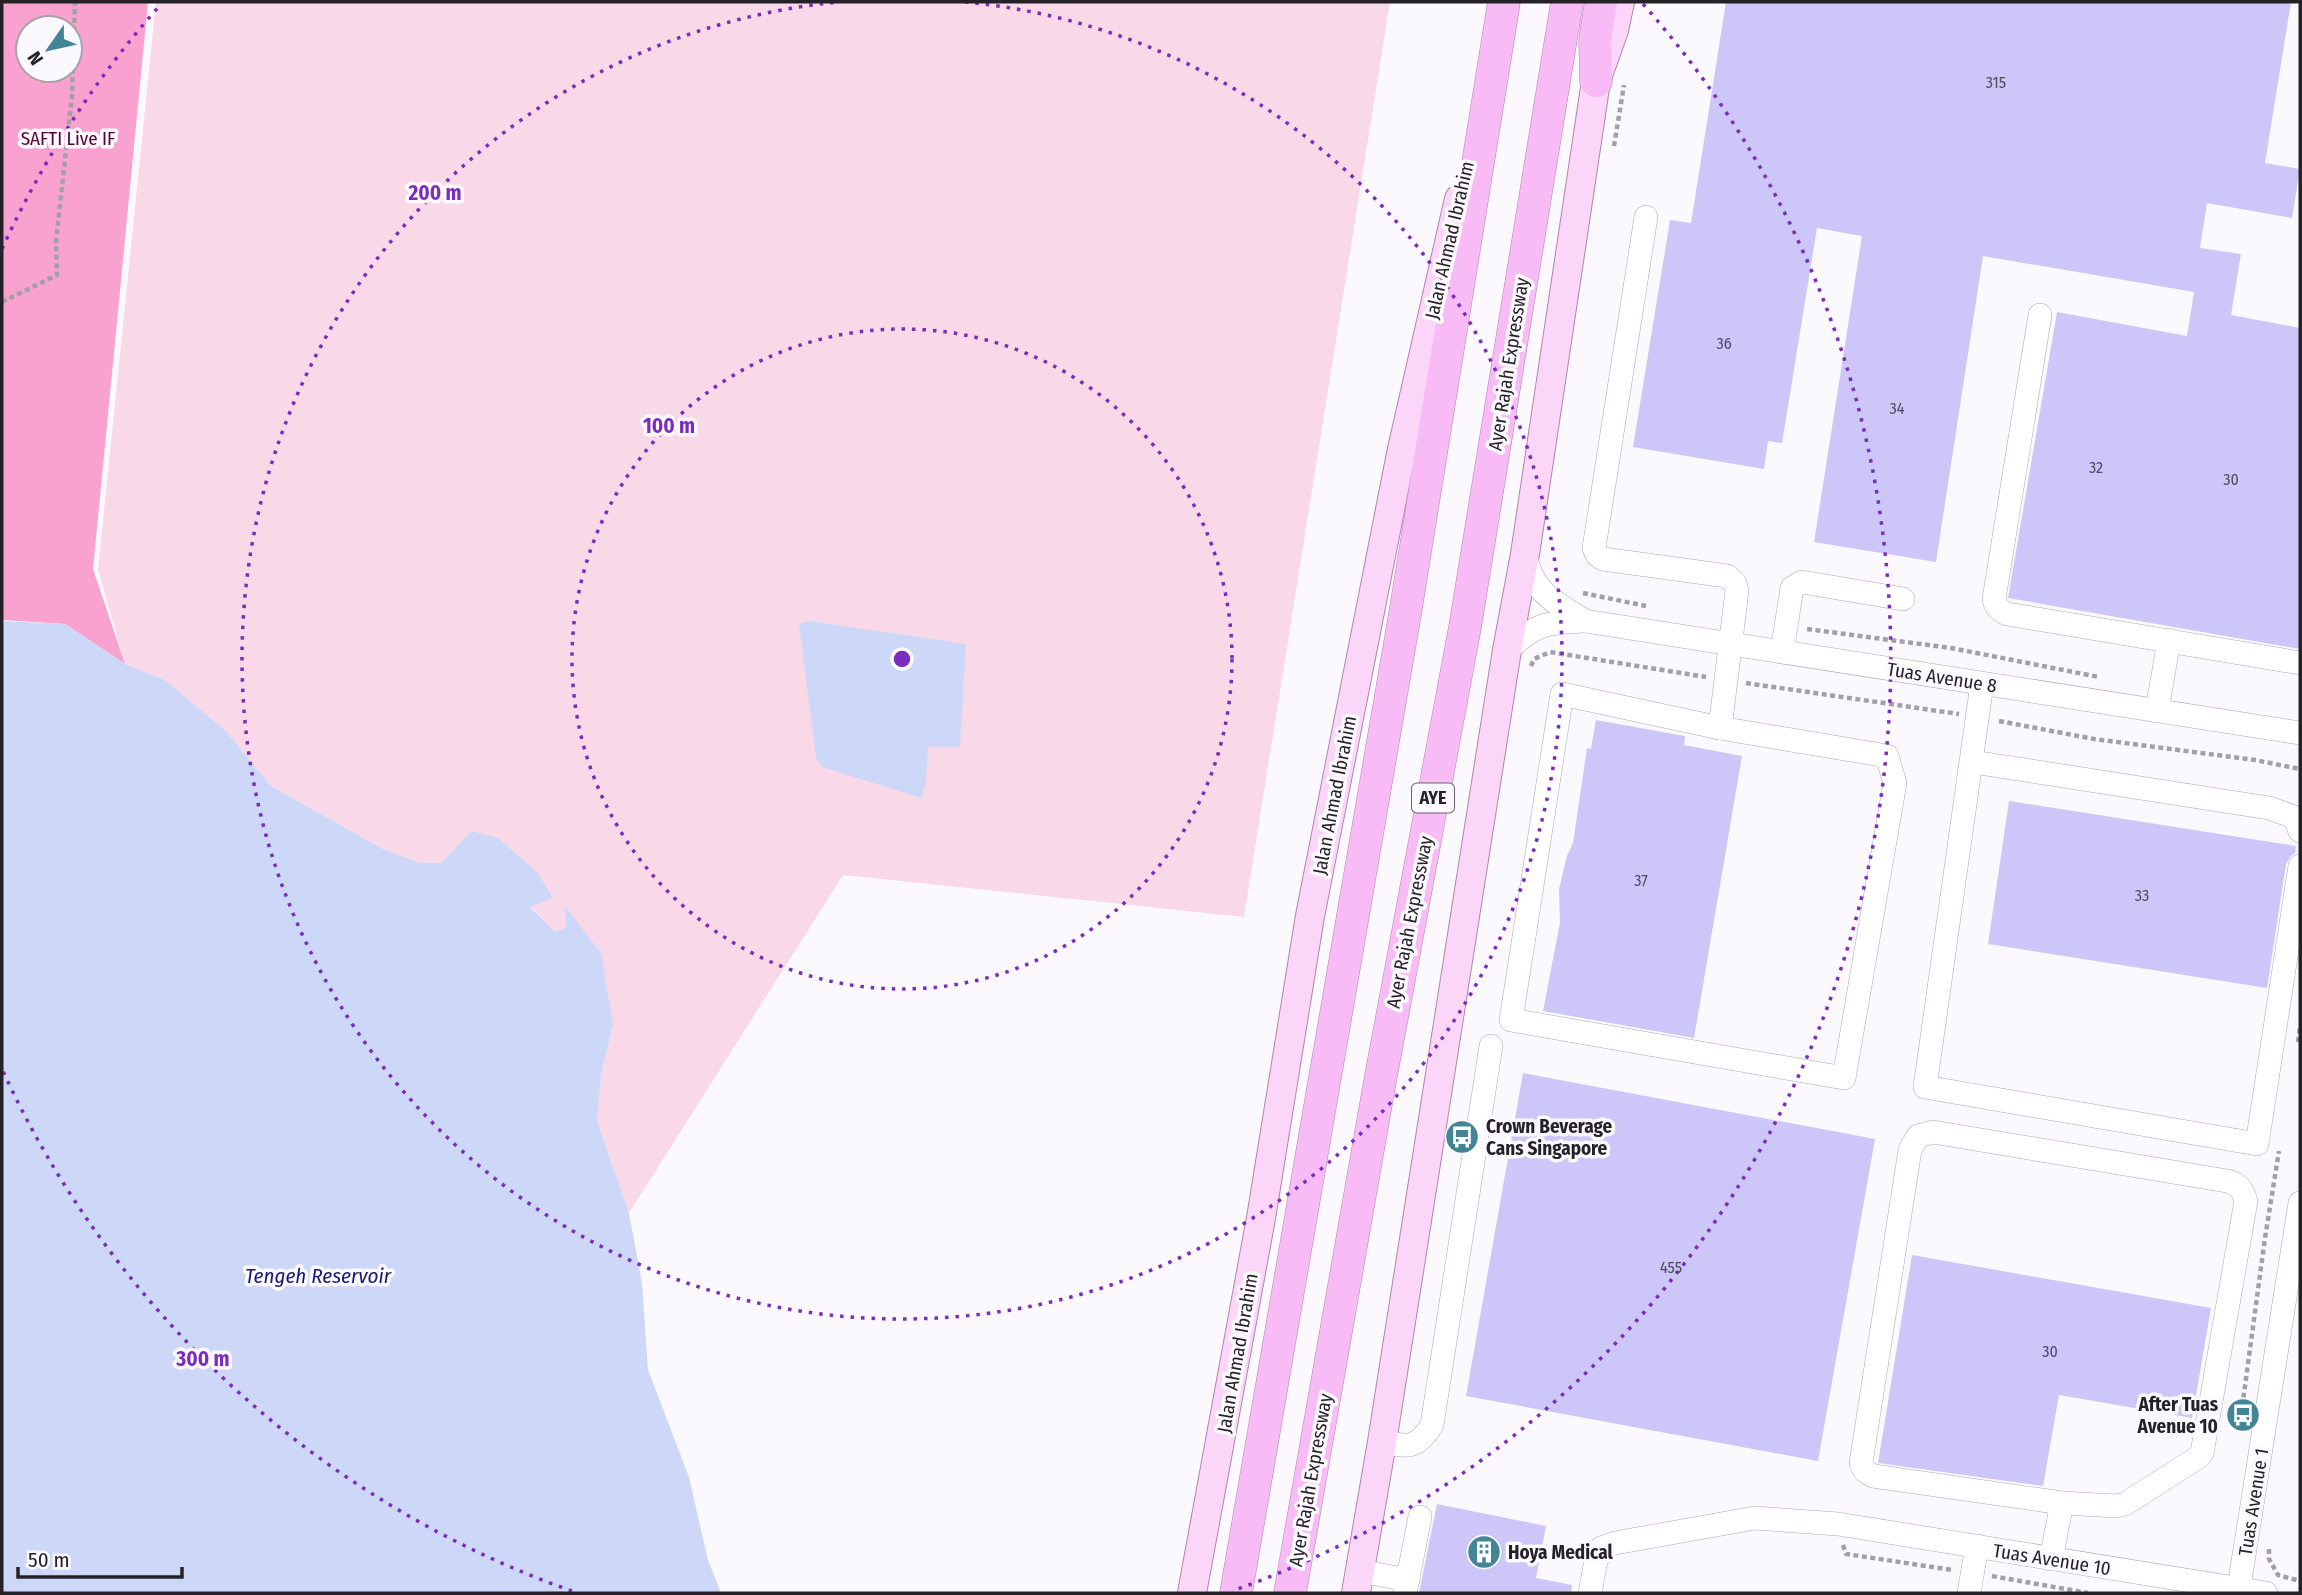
<svg xmlns="http://www.w3.org/2000/svg" width="2302" height="1595" font-family="'Fira Sans Condensed',sans-serif">
  <style>
    .green { fill: #f9d9e8 }
    .forest { fill: #f9a2cf; fill-rule: evenodd }
    .water { fill: #cdd8f9 }
    .building { fill: #ccc6f9 }
    .lines { fill: none; stroke-linecap: round; stroke-linejoin: round }
    .minor-casing { stroke: #ada6b3; stroke-width: 24 }
    .major-casing { stroke: #af85ad; stroke-width: 30 }
    .highway-casing { stroke: #af85ad; stroke-width: 33 }
    .path { stroke: #a3a0a5; stroke-width: 4.5; stroke-dasharray: 5 3.5; stroke-linecap: butt }
    .minor { stroke: #fff; stroke-width: 23 }
    .major { stroke: #fbd6f9; stroke-width: 28 }
    .highway { stroke: #f9bbf5; stroke-width: 32 }
    .ring { fill: none; stroke: #7b2cbf; stroke-width: 3.5; stroke-dasharray: 3.5 7 }
    .labels { text-anchor: middle; stroke-width: 7; stroke-linejoin: round; paint-order: stroke }
    .number-label { font-size: 16px; fill: #4f4b5c }
    .shield { fill: #fcf9fe; stroke: #666268; stroke-width: 2 }
    .shield-label { font-size: 18px; font-weight: bold; fill: #252227 }
    .park-label { font-size: 19px; fill: #500335; stroke: #fcf9fe }
    .street-label { font-size: 19px; fill: #252227; stroke: #fcf9fe }
    .poi-label { font-size: 19px; font-weight: bold; fill: #252227; stroke: #fcf9fe; text-anchor: start }
    .water-label { font-size: 21px; font-style: italic; fill: #151971; stroke: #fcf9fe }
    .centre { fill: #7b2cbf; stroke: #fcf9fe; stroke-width: 3.5 }
    .ring-label { font-size: 21px; text-anchor: middle; font-weight: bold; fill: #7b2cbf; stroke: #fcf9fe; stroke-width: 7; stroke-linejoin: round; paint-order: stroke }
  </style>
  <rect width="100%" height="100%" fill="#fcf9fe"/>
  <!-- green -->
  <path class="green" d="M156,2H1390L1244,917L843,875L629,1213L597,1121L601,1076L613,1025L566,907V927L556,932L530,906L442,863H420L383,849L271,786L226,731L165,680L125,664L98,570Z"/>
  <!-- forest -->
  <path class="forest" d="M2,2H148L93,569L125,664L65,624L2,620ZM28,28H70V70H28Z"/>
  <!-- water -->
  <g class="water">
    <path d="M2,621L65,624L125,664L165,680L226,731L271,786L383,849L420,863H442L471,831L498,838L537,872L553,898L530,907L556,932L566,927L565,906L601,953L613,1025L601,1076L597,1121L629,1213L642,1283L648,1370L689,1477L708,1560L721,1593H2Z"/>
    <path d="M809,621L966,644L960,747H928L926,782L921,798L822,767L816,758L799,624Z"/>
  </g>
  <!-- building -->
  <g class="building">
    <path d="M1726,2H2291L2265,163L2300,169L2292,218L2207,203L2200,248L2241,254L2231,315L2300,328V649L2008,598L2057,312L2187,336L2194,292L1983,256L1936,562L1814,542L1862,236L1817,228L1782,443L1768,441L1764,469L1633,447L1670,220L1691,223Z"/>
    <path d="M1596,720L1685,736L1684,745L1742,756L1694,1038L1543,1011L1560,923L1559,889L1567,856L1573,843L1587,748L1591,749Z"/>
    <path d="M2009,801L2296,846L2295,853L2290,857L2286,864L2267,988L1988,944Z"/>
    <path d="M1523,1073L1875,1139L1818,1461L1466,1396Z"/>
    <path d="M1912,1255L2211,1308L2192,1418L2059,1395L2043,1486L1878,1463Z"/>
    <path d="M1437,1504L1546,1526L1536,1578L1572,1585L1571,1593H1419Z"/>
  </g>
  <g class="lines">
    <!-- minor casing -->
    <g class="minor-casing">
      <g id="minor">
        <path d="M1646,217L1594,548L1597,555L1603,559L1727,576L1735,583L1737,591L1720,728"/>
        <path d="M2040,315L1994,599C1996,608 1999,610 2007,614L2300,663"/>
        <path d="M1525,554C1533,593 1553,601 1585,621"/>
        <path d="M1507,650C1537,623 1545,623 1585,621L2300,733"/>
        <path d="M1782,652L1792,588L1802,582L1903,599"/>
        <path d="M1982,684L1925,1087L2257,1144L2300,866"/>
        <path d="M1562,694L1720,728L1887,756L1895,783L1844,1078L1511,1020Z"/>
        <path d="M2157,711L2169,640"/>
        <path d="M1973,762L2269,808L2294,817L2300,831"/>
        <path d="M1933,1132L2227,1181C2239,1184 2242,1189 2246,1201L2202,1453L2197,1458L2125,1504L2116,1506L2062,1503L1873,1476L1865,1471L1861,1463L1910,1150L1918,1136Z"/>
        <path d="M1382,1442C1408,1447 1417,1449 1432,1425L1491,1046"/>
        <path d="M2051,1559L2062,1503"/>
        <path d="M1360,1571L1408,1580"/>
        <path d="M1405,1593L1420,1517"/>
        <path d="M1590,1593L1595,1565L1601,1548L1615,1543L1755,1518L1838,1524L2266,1593"/>
        <path d="M1969,1593L1977,1546"/>
        <path d="M2238,1593L2300,1203"/>
      </g>
    </g>
    <!-- major casing -->
    <g class="major-casing">
      <g id="major">
        <path d="M1192,1593L1261,1218L1310,916L1402,449L1459,199"/>
        <path d="M1356,1593L1382,1442L1507,650L1525,554L1596,81L1614,30L1620,2"/>
      </g>
    </g>
    <!-- highway casing -->
    <g class="highway-casing">
      <g id="highway">
        <path d="M1596,81L1595,40L1601,2"/>
        <path d="M1236,1593L1405,614L1504,2"/>
        <path d="M1290,1593L1380,1081L1465,627L1567,2"/>
      </g>
    </g>
    <!-- path -->
    <g class="path">
      <path d="M1614,146L1624,85"/>
      <path d="M2,302L57,275L56,241L72,96L75,2"/>
      <path d="M1583,593L1646,606"/>
      <path d="M1807,629L1951,648L2099,677"/>
      <path d="M1531,666L1534,659L1550,652L1706,677"/>
      <path d="M1746,683L1959,714"/>
      <path d="M1999,721L2094,739L2255,760L2300,769"/>
      <path d="M2298,1042L2300,1026"/>
      <path d="M2240,1423L2265,1238L2279,1151"/>
      <path d="M1843,1545L1846,1554L1953,1570"/>
      <path d="M2269,1549V1559L2278,1575L2300,1581"/>
      <path d="M1992,1576L2088,1593"/>
    </g>
    <!-- minor -->
    <use href="#minor" class="minor"/>
    <!-- major -->
    <use href="#major" class="major"/>
    <!-- highway -->
    <use href="#highway" class="highway"/>
  </g>
  <!-- distance rings -->
  <g class="ring">
    <circle cx="902" cy="659" r="330"/>
    <path d="M965 2A660 660 0 1 1 839 2"/>
    <path d="M572 1591A989 989 0 0 1 2 1069M2 249A989 989 0 0 1 161 4M1643 4A989 989 0 0 1 1232 1591"/>
  </g>
  <!-- icons -->
  <defs>
    <g id="bus-disc" transform="scale(1.75)"><circle r="9.5" fill="#428695" stroke="#fcf9fe"/><path d="M-5-6H5V4H4V6H2V4H-2V6H-4V4H-5ZM-3.5-4V0h7V-4ZM-3.5 1.2v1.5H-2V1.2ZM2 1.2v1.5H3.5V1.2Z" fill="#fff"/></g>
    <g id="building-disc" transform="scale(1.75)"><circle r="9.5" fill="#428695" stroke="#fcf9fe"/><path d="M-4-6H4V6H1V3H-1V6H-4ZM-2.5-4.3h1.7v1.8h-1.7ZM.8-4.3h1.7v1.8H.8ZM-2.5-1h1.7V.8h-1.7ZM.8-1h1.7V.8H.8Z" fill="#fff"/></g>
  </defs>
  <g fill-rule="evenodd">
    <use href="#bus-disc" x="1462" y="1137"/>
    <use href="#bus-disc" x="2243" y="1415"/>
    <use href="#building-disc" x="1484" y="1552"/>
  </g>
  <g class="labels">
    <!-- number labels -->
    <g class="number-label">
      <text x="1996" y="88">315</text>
      <text x="1724" y="349">36</text>
      <text x="1897" y="414">34</text>
      <text x="2096" y="473">32</text>
      <text x="2231" y="485">30</text>
      <text x="1641" y="886">37</text>
      <text x="2142" y="901">33</text>
      <text x="1671" y="1273">455</text>
      <text x="2050" y="1357">30</text>
    </g>
    <!-- shield labels -->
    <rect class="shield" x="1412" y="783.5" width="42" height="29" rx="5"/>
    <g class="shield-label">
      <text x="1433" y="804">AYE</text>
    </g>
    <!-- park labels -->
    <g class="park-label">
      <text x="68" y="145">SAFTI Live IF</text>
    </g>
    <!-- street labels -->
    <g class="street-label">
      <text transform="translate(1449 240) rotate(-77)" y="7">Jalan Ahmad Ibrahim</text>
      <text transform="translate(1508 364) rotate(-81)" y="7">Ayer Rajah Expressway</text>
      <text transform="translate(1942 677) rotate(9)" y="7">Tuas Avenue 8</text>
      <text transform="translate(1334 795) rotate(-79)" y="7">Jalan Ahmad Ibrahim</text>
      <text transform="translate(1409 922) rotate(-79)" y="7">Ayer Rajah Expressway</text>
      <text transform="translate(1237 1353) rotate(-80)" y="7">Jalan Ahmad Ibrahim</text>
      <text transform="translate(1310 1480) rotate(-80)" y="7">Ayer Rajah Expressway</text>
      <text transform="translate(2253 1502) rotate(-81)" y="7">Tuas Avenue 1</text>
      <text transform="translate(2052 1559) rotate(9)" y="7">Tuas Avenue 10</text>
    </g>
    <!-- poi labels -->
    <g class="poi-label">
      <text x="1486" y="1133">Crown Beverage<tspan x="1486" dy="22">Cans Singapore</tspan></text>
      <text x="2218" y="1411" text-anchor="end">After Tuas<tspan x="2218" dy="22">Avenue 10</tspan></text>
      <text x="1508" y="1559">Hoya Medical</text>
    </g>
    <!-- water labels -->
    <g class="water-label">
      <text x="318" y="1283">Tengeh Reservoir</text>
    </g>
  </g>
  <circle cx="902" cy="659" r="10" class="centre"/>
  <g class="ring-label">
    <text x="435" y="200">200 m</text>
    <text x="669" y="433">100 m</text>
    <text x="203" y="1366">300 m</text>
  </g>
  <!-- border -->
  <rect width="2302" height="1595" fill="none" stroke="#252227" stroke-width="7"/>
  <!-- north arrow -->
  <g transform="translate(49 49) rotate(236)"><circle r="33" fill="#fcf9fe" stroke="#a6a3a8" stroke-width="2"/>
  <path d="M0-5L12 26L0 18L-12 26Z" fill="#428695"/>
  <text y="-10" font-size="19" font-weight="bold" text-anchor="middle" fill="#252227">N</text>
  </g>
  <!-- scale -->
  <path d="M18 1567v10h164v-10" fill="none" stroke="#252227" stroke-width="3.5"/>
  <text x="28" y="1567" font-size="21" fill="#252227" stroke="#fcf9fe" stroke-width="5" paint-order="stroke">50 m</text>
</svg>
